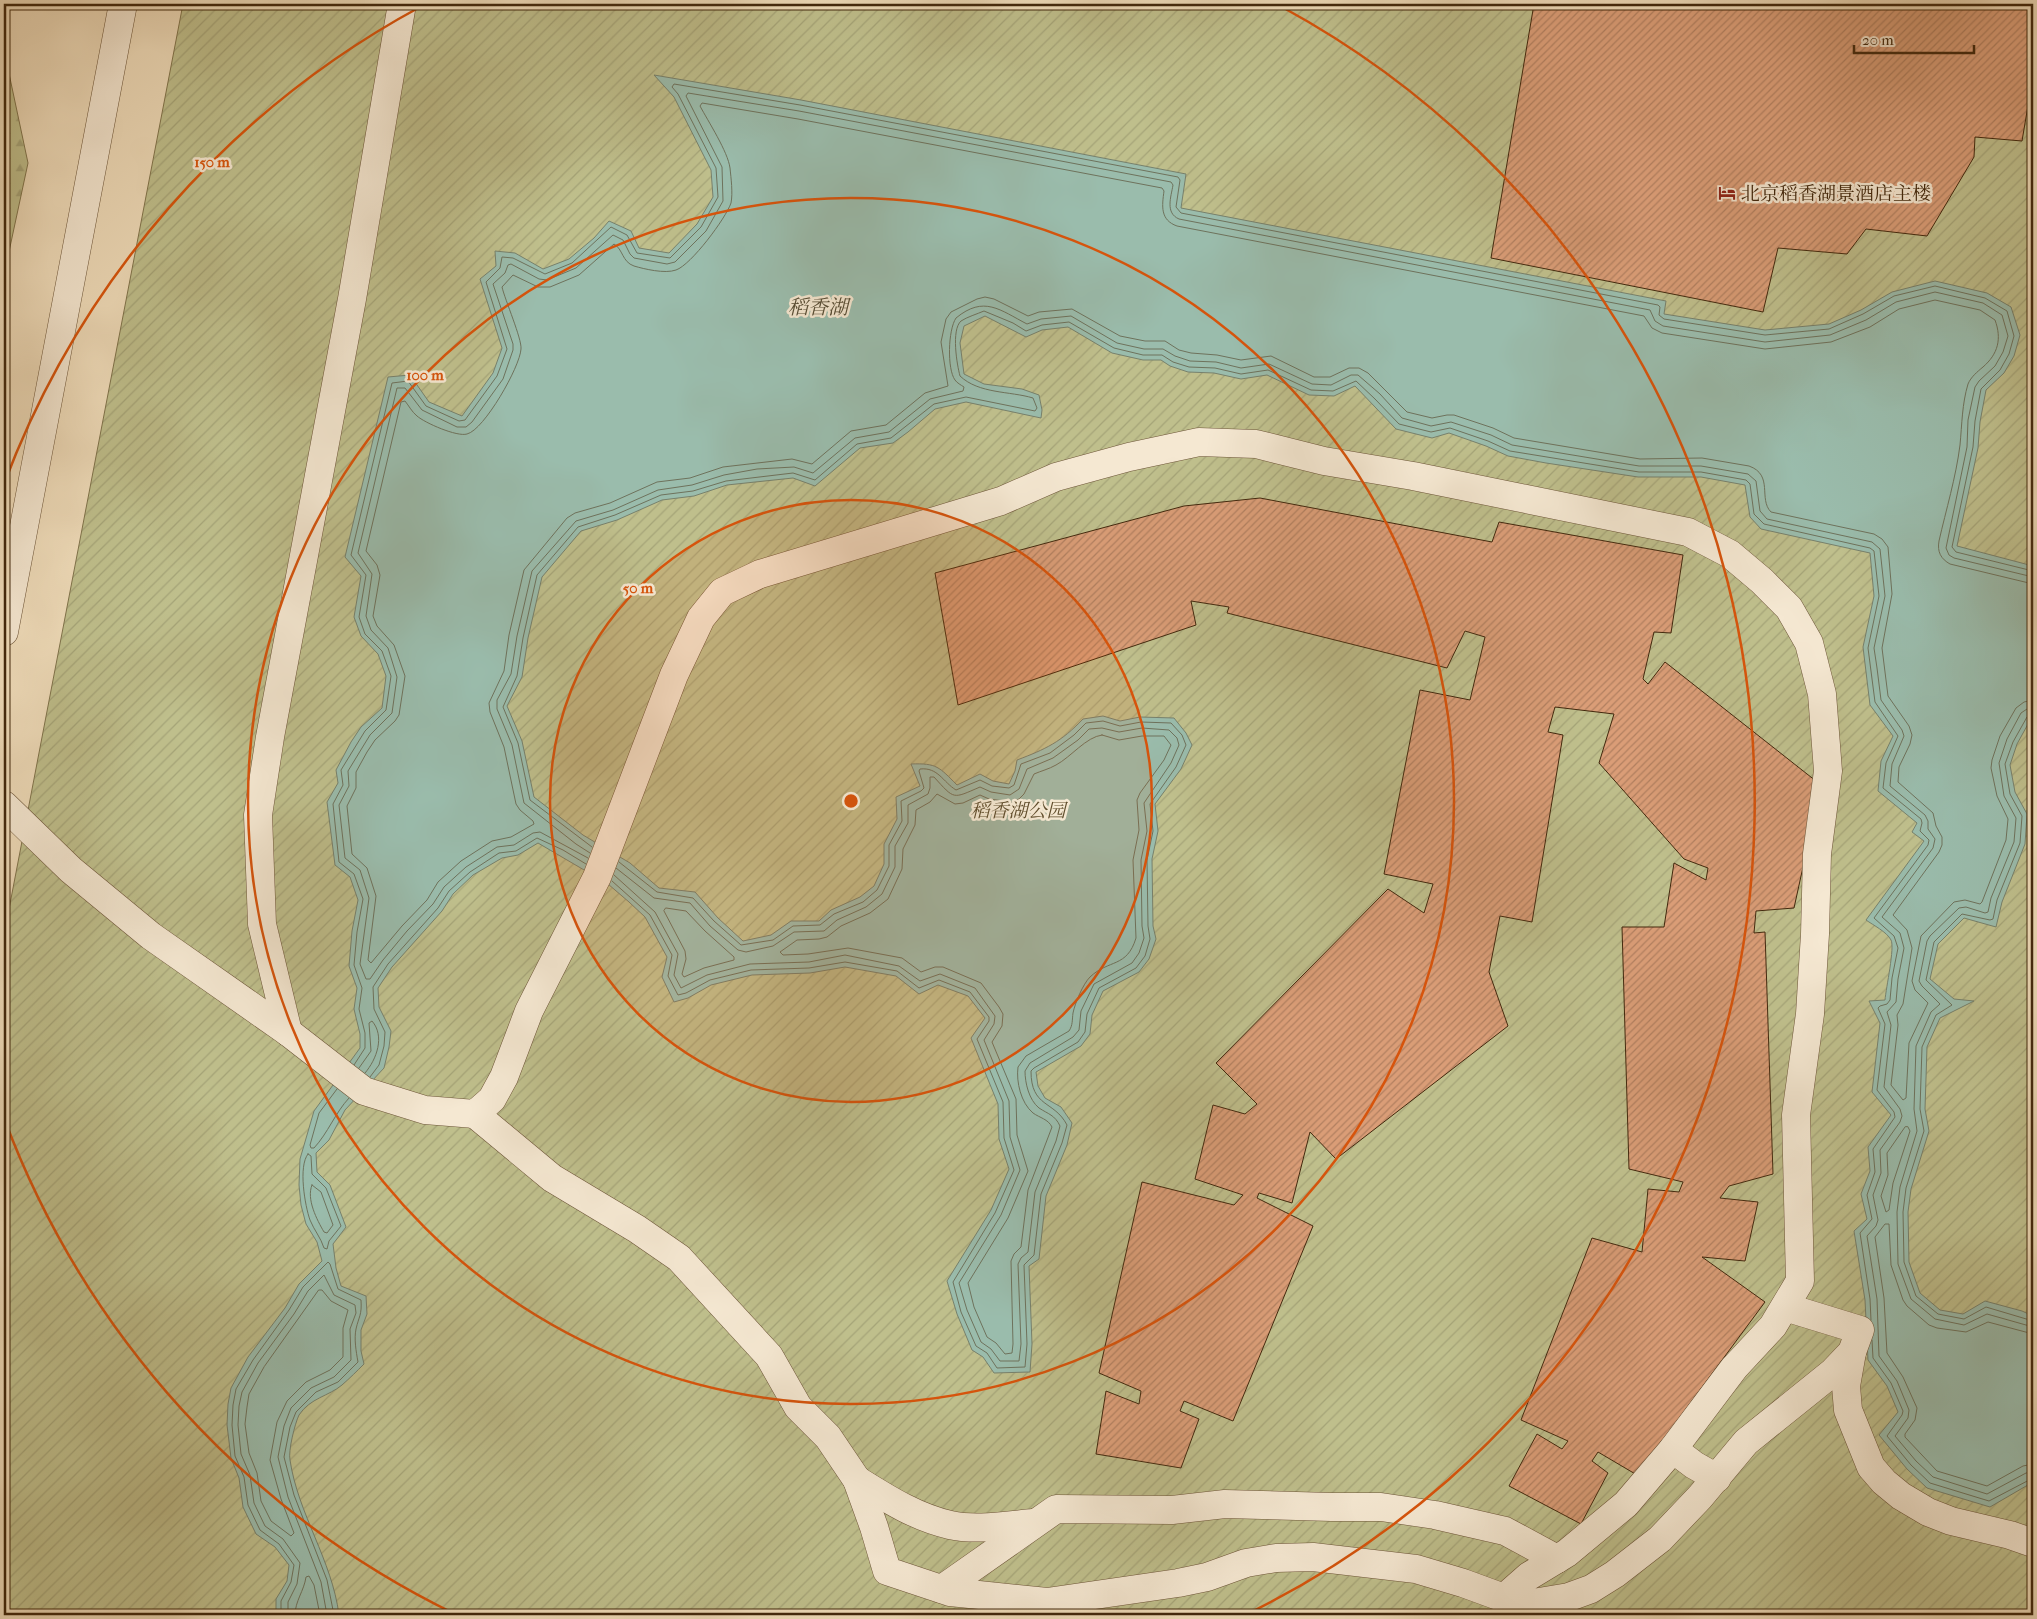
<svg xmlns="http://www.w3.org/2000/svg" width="2037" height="1619" font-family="'IM FELL French Canon','Noto Serif SC',serif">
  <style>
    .forest { fill: url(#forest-firs); stroke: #80744c }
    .garden { fill: url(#garden-furrows); stroke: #80744c }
    .water { fill: #9abcac; stroke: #77816c }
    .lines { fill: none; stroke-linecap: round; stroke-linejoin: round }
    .shore { stroke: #6e725c; stroke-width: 1 }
    .building { fill: url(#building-hatch); stroke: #42280d }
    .minor-casing { stroke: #6d5538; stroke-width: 29 }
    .minor { stroke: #f5e8d2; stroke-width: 28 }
    .ring { fill: none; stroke: #d7540c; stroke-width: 2.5 }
    .labels { text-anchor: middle; stroke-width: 5; stroke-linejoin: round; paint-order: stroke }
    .poi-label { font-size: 19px; fill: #42280d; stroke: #f5e8d2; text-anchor: start }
    .park-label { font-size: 19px; font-style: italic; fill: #614e2d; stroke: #f5e8d2 }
    .water-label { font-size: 20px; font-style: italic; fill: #584d35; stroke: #f5e8d2 }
    .centre { fill: #d7540c; stroke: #f5e8d2; stroke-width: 2.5 }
    .ring-label { font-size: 15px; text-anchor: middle; font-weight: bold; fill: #d7540c; stroke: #f5e8d2; stroke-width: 5; stroke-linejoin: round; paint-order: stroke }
  </style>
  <defs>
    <pattern id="forest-firs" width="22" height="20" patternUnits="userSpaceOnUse" patternTransform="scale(1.25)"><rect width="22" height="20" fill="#bfbf8c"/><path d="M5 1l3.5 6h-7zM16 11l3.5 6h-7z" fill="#a5a478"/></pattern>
    <pattern id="garden-furrows" width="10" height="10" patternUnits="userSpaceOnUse" patternTransform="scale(1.25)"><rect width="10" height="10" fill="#bfbf8c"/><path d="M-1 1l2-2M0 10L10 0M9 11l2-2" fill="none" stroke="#a5a478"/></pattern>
    <pattern id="building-hatch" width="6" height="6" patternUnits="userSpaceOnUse" patternTransform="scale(1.25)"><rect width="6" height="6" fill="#da9d77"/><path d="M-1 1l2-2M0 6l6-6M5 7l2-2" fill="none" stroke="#b28060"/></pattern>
  </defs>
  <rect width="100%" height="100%" fill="#efdcba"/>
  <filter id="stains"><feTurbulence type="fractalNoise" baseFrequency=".004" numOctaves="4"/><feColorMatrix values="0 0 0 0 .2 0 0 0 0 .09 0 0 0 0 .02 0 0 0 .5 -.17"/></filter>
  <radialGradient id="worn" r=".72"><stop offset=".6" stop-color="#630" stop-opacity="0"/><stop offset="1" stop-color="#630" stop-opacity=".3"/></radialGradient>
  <!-- forest -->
  <path class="forest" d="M4,50L28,163L4,275Z"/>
  <!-- garden -->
  <path class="garden" d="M183,4H2033V1615H4V935Z"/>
  <!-- water -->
  <path class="water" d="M654,75L801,100L1186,174L1181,208L1666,301L1664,314L1765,330L1829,324L1861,310L1892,292L1935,281L1987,293L2011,307L2020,335L2014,356L2004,373L1986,390L1980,422L1978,448L1957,546L2033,566V715L2017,744L2010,765L2015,792L2027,814L2025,844L2002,902L1996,927L1964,918L1938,944L1930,979L1954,999L1974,1001L1940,1018L1927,1047L1925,1109L1929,1131L1911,1189L1908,1212L1909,1262L1920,1293L1940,1310L1963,1314L1985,1301L2022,1311L2033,1316V1482L1990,1507L1927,1488L1907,1469L1879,1435L1898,1412L1887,1386L1868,1360L1865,1300L1854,1231L1867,1219L1861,1194L1870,1171L1868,1147L1891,1115L1872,1092L1880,1023L1869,1001L1885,1000C1886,988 1895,947 1891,940C1887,932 1873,925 1866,920L1924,841L1912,832L1917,823L1878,791L1881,761L1893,736L1870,705L1863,647L1874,596L1870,553L1761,529L1750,517L1745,485L1701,477H1638L1546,463L1508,456L1486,446L1449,433L1432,438L1396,429L1355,386L1334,396L1309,395L1267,375L1241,379L1214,373L1188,372L1170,366L1161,360H1143L1112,353L1068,327L1042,330L1026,337L985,316L964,326L960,343L964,374L984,384L1022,389L1039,395L1042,410L1041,418L966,402L935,409L908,432L893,443L860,448L815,486L793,478L727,485L694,496L662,500L617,520L581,531L542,577L528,638L522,677L507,706L522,741L534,797L583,835L630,863L659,888L695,892L718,918L743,941L771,935L791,921H819L831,910L860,897L874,886L884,864V844L897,819L896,797L920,786L911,764C937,763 939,767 957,785L980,774L993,781L1009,784L1015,771L1017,760C1046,749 1061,742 1083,719L1103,716L1120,721L1140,717L1174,718L1186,733L1192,745L1181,769L1155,804L1158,831L1152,859L1153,926L1156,939L1149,959L1139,972L1103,991L1092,1015L1090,1034L1081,1046L1036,1072L1038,1086L1045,1098L1061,1107L1072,1123L1067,1145L1046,1196L1039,1259L1029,1266L1032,1344L1030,1372L994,1373L983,1357L972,1350L957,1314L947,1281L991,1210L1009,1169L999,1139L998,1104L971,1038L985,1018L968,996L938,985L919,994L896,976L845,967L810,973L752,975L711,985L688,998L674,1002L662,977L667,957L645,917L629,902L608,884L538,843L518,855L502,858L473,875L453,894L442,911L392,967L378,988L379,1007L391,1031L389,1047L384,1068L345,1110L329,1140L316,1153L317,1172L330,1185L346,1227L333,1244L336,1268L341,1286L366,1296L367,1314L361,1330V1351L364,1364C357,1371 350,1378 342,1385C329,1396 310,1398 299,1415C295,1423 288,1451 290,1460C298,1514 332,1560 339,1615H276V1599L287,1581L289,1565L275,1547L256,1534L243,1507L239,1478L231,1458L227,1425L228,1404L231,1388L248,1357L285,1308L299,1284L322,1261L317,1242L306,1224L301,1205L299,1185L300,1159L314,1111L360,1048V1034L354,1009L357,988L349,966L352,931L358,900L350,877L335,865L327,802L338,783L336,770L351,742L361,727L382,708L386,676L378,654L361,636L354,617L361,576L345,557L388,377L410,375L429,402L462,416L493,373L502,348L480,279L496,266L495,251L515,253L543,269L569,259L594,238L609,221L631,231L639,248L669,253L697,224L713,197L711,170L674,97Z"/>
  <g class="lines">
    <!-- shore -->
    <g class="shore">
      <path d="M2033,584L1950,564C1941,559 1937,552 1939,541C1946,510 1956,477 1960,445C1962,424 1962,404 1968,384C1971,377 1977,372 1983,367C1998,354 2002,339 1995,320L1980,310L1935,300L1899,309L1870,327L1831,342L1765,349L1662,333L1652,328L1644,316L1177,226C1160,220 1162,206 1164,191L1162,188L798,119L702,103L700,106C708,121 728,152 730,168C731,178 733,193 731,203C726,218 691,265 676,270C665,274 644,269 634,266C622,262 623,249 614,244L579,275L550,287H538L513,275L502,287C505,300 522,339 521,349C520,367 484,430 467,434C457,437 425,423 417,416C412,412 409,406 405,401L401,402L366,551L377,565L380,575L373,616L377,626L394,645L405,676L399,715L395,721L375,740L367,752L356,772V788L347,806L352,854L367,868L376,896L368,960L371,963L402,926L427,900L438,882L461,861L492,841L511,837L534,824L533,821L520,810L516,804L504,747L490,712L489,703L504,671L509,635L524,570L567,518L575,513L610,503L657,482L690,478L723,467L792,459L812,464L851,431L886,425L925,393L948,386L941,342L946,319L951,312L977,299L985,297L994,299L1028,316L1039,312L1072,309L1120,336L1145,341H1165L1179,350L1191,353L1217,355L1241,360L1271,356L1314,377H1330L1349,368H1359L1368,373L1407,412L1432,418L1447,415H1454L1493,428L1514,438L1640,459L1702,458L1749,466C1774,475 1758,499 1771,512L1874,534L1882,539L1888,547L1892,594L1882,648L1888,696L1909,726L1912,735L1910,744L1899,767L1898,782L1933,813L1936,826L1942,837V845L1939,852L1893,915L1907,930L1912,948L1903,1004L1897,1015L1898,1025L1891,1085L1903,1100L1906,1098L1909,1043L1928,1003L1915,990L1912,981L1921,936L1954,902L1965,900L1980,904L1982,902L2006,840L2008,819L1997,796L1991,768L1992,760L2000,736L2016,708L2024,702L2033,700"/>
      <path d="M2033,708L2027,709L2021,713L2007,739L1999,763L2004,796L2016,818L2014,842L1991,898L1988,912L1985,913L1966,907L1959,908L1930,936L1927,941L1919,981L1922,986L1940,1004L1931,1012L1916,1046L1914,1109L1917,1131L1900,1187L1897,1212L1898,1264L1911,1299L1935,1319L1964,1325L1987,1314L2033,1327"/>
      <path d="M2033,714L2027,717L2013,742L2005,764L2010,794L2022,816L2020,843L1997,900L1993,919L1990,920L1962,914L1934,942L1926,980L1952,1005L1936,1015L1922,1047L1920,1109L1924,1131L1906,1188L1903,1212L1904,1262L1916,1296L1938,1314L1964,1319L1986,1307L2033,1321"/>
      <path d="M1102,735L1119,740L1142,736H1164L1171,745L1164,760L1140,793L1137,800L1139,830L1133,860L1136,938C1127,968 1109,959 1090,977C1083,984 1075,1003 1073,1013C1072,1020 1073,1025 1069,1031L1026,1056L1018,1067C1016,1082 1021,1103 1033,1113C1040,1118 1048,1119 1052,1127L1028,1190L1021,1247L1014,1254L1011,1261L1013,1344L1012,1353L1005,1354L996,1343L987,1337L974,1307L968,1283L1008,1218L1028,1171L1017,1135L1016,1099L992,1042L1002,1026L1003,1014L999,1007L981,983L943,967H935L921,972L902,958L848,948L808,954L783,955L780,952L797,940L819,939L827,937L841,926L870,913L888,899L902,869L903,849L915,825L916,810L930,802L937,794L955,804L963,803L980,795L989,799L1011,802L1019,799L1024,794L1034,774C1041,771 1049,769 1056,765C1071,757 1086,737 1102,735Z"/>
      <path d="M592,847L530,800L518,743L503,707L517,676L523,638L537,575L578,527L615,515L661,495L693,491L726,481L793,473L815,480L857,444L891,438L934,404L966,397L1035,411L1037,408L1033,398C1010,391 979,394 960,376C957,365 951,330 961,321C967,317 977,314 984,311L1013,323L1026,331L1042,325L1069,322L1114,348L1143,355H1162L1173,362L1189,367L1215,368L1241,374L1268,370L1311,390L1333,391L1356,381L1375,399L1399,424L1431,432L1450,428L1488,441L1510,451L1639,472H1701L1746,480L1750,484L1754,514L1764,524L1870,548L1874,551L1879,596L1868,648L1875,702L1898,736L1886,763L1883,788L1921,819L1922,823L1920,831L1929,840L1928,845L1874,918L1894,936L1898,948L1892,978L1890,1000L1887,1004L1880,1006L1878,1008L1885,1024L1877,1090L1894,1112L1895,1117L1873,1149L1875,1172L1867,1195L1872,1219L1860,1233L1870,1299L1871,1320"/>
      <path d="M590,853L576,844L524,803L512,745L497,709V700L511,674L517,636L532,571L576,521L613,510L658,490L692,485L724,475L757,469L794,467L813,473L855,438L889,432L930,399L963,391L964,387C961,385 957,383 955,380C947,369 948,330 956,318C984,295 1000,310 1027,324L1041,319L1071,316L1117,343L1144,349H1163L1175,356L1190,361L1216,362L1241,368L1269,364L1312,384L1331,385L1351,375H1358L1380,394L1402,418L1431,426L1451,422L1491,435L1512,445L1639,466H1701L1748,474L1756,481L1760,511L1767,519L1872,542L1880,549L1885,596L1874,648L1877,668L1881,700L1902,730L1904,736L1892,764L1890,786L1925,815L1928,821V829L1935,839L1933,848L1882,917L1900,933L1904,948L1898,979L1896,1002L1887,1012L1891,1025L1884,1087L1900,1109L1902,1116L1900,1122L1880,1150L1881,1173L1873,1195L1878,1220L1876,1226L1867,1236L1877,1299L1879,1356L1897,1381L1909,1410L1908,1418L1895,1436L1916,1461L1933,1477L1987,1494L2026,1473L2033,1472"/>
      <path d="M588,858L540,832L533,833L514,845L497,847L466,867L444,887L433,904L407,931L383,960L370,979H366L360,964L369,898L360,870L345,858L339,805L349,786L348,771L370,735L392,713L397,677L388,648L371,630L366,616L372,574L358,553L397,388H405L422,410L457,427H466L472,422L503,379L513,350V344L493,284L505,273L508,265L511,264L539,279L547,280L576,268L613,235L623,240L630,254L634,258L667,264L675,262L706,231L723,201L722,167L686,96L688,93L799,111L1171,182L1173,185C1171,197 1165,213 1179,219L1650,310L1655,321L1663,326L1765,342L1830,335L1866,320L1896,302L1935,292L1983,303L2002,315L2008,336L2003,352L1995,366L1979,381L1975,387L1968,420L1967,447L1946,548L1949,555L1954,558L2033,577"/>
      <path d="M614,875L655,912L678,954L674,975L681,988L707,975L750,964L809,962L845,955L899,966L920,981L940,974L975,988L995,1016L994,1024L984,1040L1009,1101L1010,1137L1020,1170L1001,1215L959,1283L967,1310L981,1342L991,1349L1000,1361H1019L1021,1344L1018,1264L1021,1258L1028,1252L1035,1192L1056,1141L1060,1126C1055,1115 1048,1114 1039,1108C1029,1100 1025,1083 1025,1071L1030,1063L1073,1037L1079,1030L1081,1011L1094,984L1132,963L1139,953L1144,938L1142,926L1141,860L1147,831L1144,803L1171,763L1179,745L1177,738L1169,730L1142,728L1119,732L1102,728L1089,729L1078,740L1053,758L1027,769L1019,789L1010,795L991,792L980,787C952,799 955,800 934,777H930V788L928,794L908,805V823L895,846V867L882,894L866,907L837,920L824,931L794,932L773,946L746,952L738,950L710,926L690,903L654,898L616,868"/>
      <path d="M612,881L650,915L672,955L668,976L678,995L686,993L710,980L751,970L809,968L845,962L897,971L919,988L939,980L970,992L989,1017V1021L977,1039L1003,1102L1004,1138L1014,1170L995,1213L953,1282L961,1312L976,1346L987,1353L997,1368L1025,1367L1027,1344L1024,1265L1034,1255L1041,1194L1062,1143L1067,1125C1054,1100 1031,1108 1031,1071L1034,1068L1078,1042L1085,1032L1087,1014L1099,988L1136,968L1145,956L1150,939L1148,926L1147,860L1153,831L1150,804L1176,767L1186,745L1182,735L1171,723L1141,722L1120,726L1103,721L1086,723L1074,735L1050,753L1021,764L1014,785L1009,788L992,786L980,780L956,790C943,782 938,767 920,769L919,771L924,788L921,791L901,801L902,821L889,845V866L877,890L863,902L834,914L820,925L793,926L773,940L741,945L714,921L693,898L657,892L619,862"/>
      <path d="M666,908L686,911L705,931L734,957V960L704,968L684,977L682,974L686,959L685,951L664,911Z"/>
      <path d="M354,1065L365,1048V1033L359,1009L362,988L354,965L357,932L363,899L354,874L339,862L333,804L343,785L341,770L365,731L386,710L391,676L382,651L365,634L359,617L366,575L351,555L392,383L408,381L426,406L459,421L465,420L497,376L507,349L486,282L500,268L502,257L513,258L545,274L572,263L611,227L627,235L637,253L670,258L701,227L718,197L716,168L678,94L672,87L674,84L800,105L1178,177L1180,180L1176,207L1181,213L1658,305L1660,307L1659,315L1664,319L1765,335L1829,329L1863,314L1894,296L1935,286L1985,298L2007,311L2014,336L2009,354L2000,370L1981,389L1975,421L1973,447L1952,547L1956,552L2033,571"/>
      <path d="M359,1068L371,1051L369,1023L372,1021C385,1036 377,1059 365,1073"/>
      <path d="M370,1077L379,1065L384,1046L385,1032L374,1009L373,987L388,964L438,908L449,891L470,872L499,853L516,851L537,838L563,850L586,864"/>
      <path d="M337,1089L319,1113L310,1145L311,1148H314C328,1133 335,1113 349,1098"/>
      <path d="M1908,1127L1910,1131L1893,1183L1889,1210L1886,1212L1881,1196L1888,1175L1887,1153L1905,1127Z"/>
      <path d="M308,1154L311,1156L312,1174L326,1188L341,1226L329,1241L327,1249L324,1248C321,1238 314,1230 310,1220C305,1206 298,1166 308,1154Z"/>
      <path d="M312,1185L321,1192L333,1225L327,1233L324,1232C317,1220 306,1199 312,1185Z"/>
      <path d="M319,1290H322L331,1301L348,1310L343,1328V1357L330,1370L306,1382L287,1401L277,1422L270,1460L281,1499L294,1533L291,1536L271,1521L261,1501L257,1473L249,1453L245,1424L247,1407L249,1394L264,1367Z"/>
      <path d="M2033,1334L1988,1322L1966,1332L1937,1328L1929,1325L1907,1306L1903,1300L1891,1265L1889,1224H1885L1875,1237L1884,1298L1887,1353L1903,1377L1917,1408L1915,1420L1905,1434V1437L1937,1471L1987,1486L2023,1466L2033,1464"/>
      <path d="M1872,1340L1873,1358L1891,1383L1903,1411L1902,1415L1887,1436L1911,1465L1930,1483L1989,1501L2033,1478"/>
      <path d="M281,1615V1601L291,1582L294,1565L279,1544L260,1530L248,1505L244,1477L235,1456L232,1425L233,1405L236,1389L253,1360L289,1310L303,1287L328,1262L330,1264L338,1289L361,1300C362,1315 359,1316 356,1329C354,1339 356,1351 358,1362L338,1382L316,1392L296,1412L290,1427L284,1457L294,1495L327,1580L334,1615"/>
      <path d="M288,1615V1602L297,1584L300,1563L283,1539L265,1526L254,1503L250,1475L241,1454L238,1425L239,1406L242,1392L258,1363L294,1314L308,1291L324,1275L334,1295L355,1305L356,1313L350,1329L351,1360L334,1377L311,1388L291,1408L284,1426L278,1457L288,1497L321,1582L327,1615"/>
      <path d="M295,1615C295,1601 304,1591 306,1577L309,1576L314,1585L320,1615"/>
    </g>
  </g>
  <!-- building -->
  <g class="building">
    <path d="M1534,4H2033V76L2022,141L1975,137L1974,157L1927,236L1866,229L1847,254L1778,248L1763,312L1491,258Z"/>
    <path d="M1260,498L1492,542L1499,522L1683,555L1671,633L1654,632L1643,679L1648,684L1665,662L1821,785L1794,908L1756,911L1754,933L1765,932L1773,1174L1729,1186L1720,1198L1758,1202L1745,1261L1702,1257L1765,1302L1637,1475L1598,1452L1592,1461L1608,1473L1581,1524L1509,1486L1537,1434L1562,1449L1568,1441L1521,1420L1592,1238L1642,1252L1648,1189L1679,1192L1683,1182L1629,1169L1622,927H1664L1674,863L1706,880L1708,868L1684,859L1599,763L1614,714L1555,707L1548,732L1563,735L1532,922L1500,916L1489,972L1508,1026L1336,1159L1310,1132L1292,1203L1259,1193L1257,1198L1313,1226L1233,1421L1184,1401L1180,1411L1199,1419L1181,1468L1096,1454L1106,1391L1139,1404L1141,1391L1099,1373L1142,1182L1234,1205L1243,1195L1195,1179L1213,1105L1245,1114L1257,1104L1216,1063L1388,889L1424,913L1433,884L1384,874L1420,690L1470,700L1485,637L1465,631L1447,668L1227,613L1229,607L1191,601L1196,625L958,705L935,573L1184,506Z"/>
    <path d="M801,1612L818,1615H800Z"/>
  </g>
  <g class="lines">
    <!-- minor casing -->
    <g class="minor-casing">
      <g id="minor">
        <path d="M4,632L123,4"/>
        <path d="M4,805L71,870L151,936L288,1032L364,1091L425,1110L475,1114L492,1099L504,1077L529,1011L597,877L674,675L701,618L722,592L760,574L1001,501L1056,477L1129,457L1199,442L1256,444L1324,461L1413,476L1688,532L1730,554L1762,581L1789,608L1809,643L1822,694L1828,771L1817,854L1815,934L1810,1014L1796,1115L1800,1281L1773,1326L1734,1368L1673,1449L1626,1504L1567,1553L1529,1576L1504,1598"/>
        <path d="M288,1032L262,924L258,815L270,737L352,299L402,4"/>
        <path d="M475,1114L552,1178L637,1229L679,1258L769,1356L798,1407L828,1437L857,1480L874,1527L887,1571L950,1592L1047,1602L1178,1583L1207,1577L1246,1563L1276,1558L1313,1557L1416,1569L1463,1583L1504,1598L1533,1603L1569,1597L1591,1589L1615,1574L1660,1539L1700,1497L1746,1442L1833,1372L1852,1352L1860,1330L1785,1307"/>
        <path d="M1852,1352L1846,1386L1848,1410L1871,1467L1884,1482L1901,1496L1928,1512L1951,1521L2010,1535L2033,1543"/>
        <path d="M1673,1449L1694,1465L1717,1478"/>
        <path d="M857,1480C886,1498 915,1517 950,1525C977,1531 1007,1525 1034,1523"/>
        <path d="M942,1589L1056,1509L1172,1510L1225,1504L1332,1507H1381L1435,1515L1505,1531L1557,1559"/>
      </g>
    </g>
    <!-- minor -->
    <use href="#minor" class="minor"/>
  </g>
  <!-- distance rings -->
  <circle cx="851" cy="801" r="301" fill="#d7540c" fill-opacity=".12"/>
  <g class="ring">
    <circle cx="851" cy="801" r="301"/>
    <circle cx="851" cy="801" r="603"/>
    <path d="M455 1614A904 904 0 0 1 4 1118M4 484A904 904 0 0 1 420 7M1282 7A904 904 0 0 1 1247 1614"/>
  </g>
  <!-- icons -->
  <defs>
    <g id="hotel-bare" transform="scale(1.35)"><path d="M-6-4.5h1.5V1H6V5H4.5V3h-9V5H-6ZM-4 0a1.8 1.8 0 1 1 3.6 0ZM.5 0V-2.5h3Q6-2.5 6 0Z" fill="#8f2418" stroke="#f5e8d2" stroke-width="2.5" paint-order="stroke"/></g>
  </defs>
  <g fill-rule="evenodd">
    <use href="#hotel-bare" x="1727" y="193"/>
  </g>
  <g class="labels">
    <!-- poi labels -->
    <g class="poi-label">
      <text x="1741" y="200">北京稻香湖景酒店主楼</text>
    </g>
    <!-- park labels -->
    <g class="park-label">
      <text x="1018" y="817">稻香湖公园</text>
    </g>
    <!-- water labels -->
    <g class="water-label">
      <text x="818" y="314">稻香湖</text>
    </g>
  </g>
  <circle cx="851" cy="801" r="8" class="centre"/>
  <g class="ring-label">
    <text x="212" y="167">150 m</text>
    <text x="425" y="380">100 m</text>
    <text x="638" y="593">50 m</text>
  </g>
  <!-- margin -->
  <rect width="2037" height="1619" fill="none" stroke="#efdcba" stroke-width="20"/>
  <rect x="5" y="5" width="2027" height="1609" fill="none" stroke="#42280d" stroke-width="2.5"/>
  <rect x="10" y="10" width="2017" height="1599" fill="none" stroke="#42280d"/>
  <!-- scale -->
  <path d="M1854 45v8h120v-8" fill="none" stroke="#42280d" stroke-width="2.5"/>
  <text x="1862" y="45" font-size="15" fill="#42280d" stroke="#f5e8d2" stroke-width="4" paint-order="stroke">20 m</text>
  <rect width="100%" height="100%" filter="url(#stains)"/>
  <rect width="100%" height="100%" fill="url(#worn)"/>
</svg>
